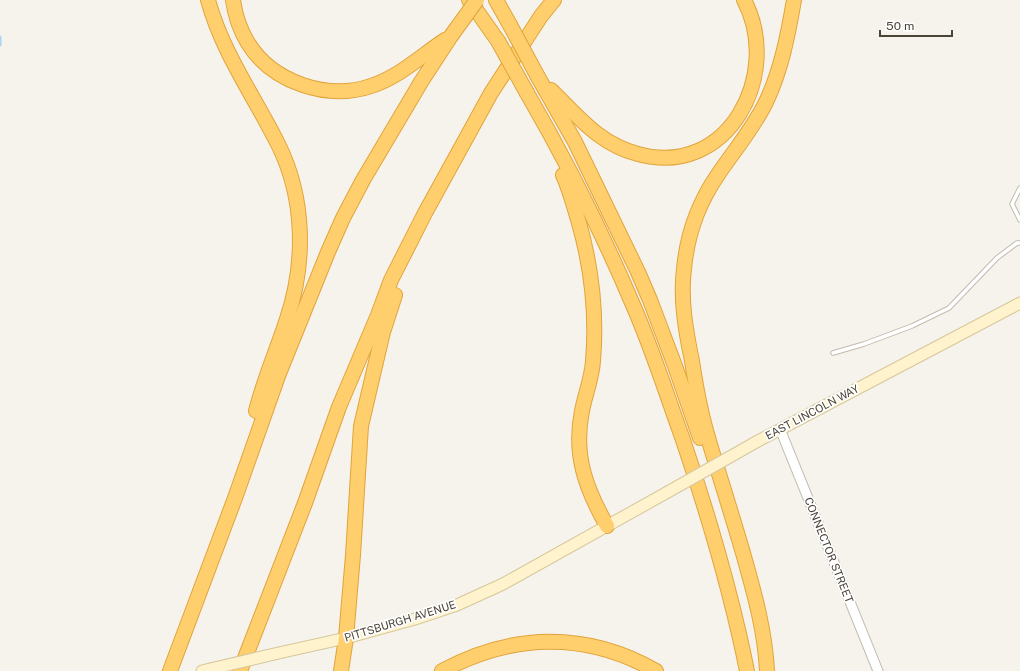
<svg xmlns="http://www.w3.org/2000/svg" width="1020" height="671" font-family="'Public Sans',sans-serif">
  <style>
    .lines { fill: none; stroke-linecap: round; stroke-linejoin: round }
    .stream { stroke: #a9d4f2; stroke-width: 3 }
    .service-casing { stroke: #c2bbae; stroke-width: 5.5 }
    .tertiary-casing { stroke: #c2bbae; stroke-width: 11 }
    .secondary-casing { stroke: #d6c79b; stroke-width: 13 }
    .motorway-casing { stroke: #e0a43c; stroke-width: 16 }
    .service { stroke: #fff; stroke-width: 3.5 }
    .tertiary { stroke: #fff; stroke-width: 9 }
    .secondary { stroke: #fff3cd; stroke-width: 11 }
    .motorway { stroke: #ffcf6e; stroke-width: 14 }
    .secondary-bridge-casing { stroke: #d6c79b; stroke-width: 13; stroke-linecap: butt }
    .motorway-bridge-casing { stroke: #e0a43c; stroke-width: 16; stroke-linecap: butt }
    .secondary-bridge { stroke: #fff3cd; stroke-width: 11 }
    .motorway-bridge { stroke: #ffcf6e; stroke-width: 14 }
    .labels { text-anchor: middle; stroke-width: 3.5; stroke-linejoin: round; paint-order: stroke }
    .street-label { font-size: 11px; fill: #4b4439; stroke: #fff }
  </style>
  <rect width="100%" height="100%" fill="#f6f3ec"/>
  <g class="lines">
    <!-- stream -->
    <path class="stream" d="M0,37V45"/>
    <!-- service casing -->
    <g class="service-casing">
      <g id="service">
        <path d="M1020,188L1012,204L1020,220"/>
        <path d="M833,353L864,344L912,326L949,308L997,258L1017,243H1020"/>
      </g>
    </g>
    <!-- tertiary casing -->
    <g class="tertiary-casing">
      <path id="tertiary" d="M780,429L878,671"/>
    </g>
    <!-- secondary casing -->
    <g class="secondary-casing">
      <g id="secondary">
        <path d="M758,441L1020,303"/>
        <path d="M283,652L346,638L415,619L457,605L503,584L666,493"/>
        <path d="M202,671L210,669"/>
      </g>
    </g>
    <!-- motorway casing -->
    <g class="motorway-casing">
      <g id="motorway">
        <path d="M208,0C222,52 254,96 278,144C305,198 306,262 287,319C277,350 264,379 256,411"/>
        <path d="M233,0C235,15 240,30 248,43C272,82 327,101 371,86C399,77 421,56 445,40"/>
        <path d="M469,0L498,41"/>
        <path d="M496,0L510,25"/>
        <path d="M538,77L575,142L638,272L650,300L675,366L700,438"/>
        <path d="M551,90C578,116 599,144 638,154C728,179 783,74 744,0"/>
        <path d="M527,93C567,162 602,232 633,305C652,348 666,393 682,437C708,514 731,591 747,671"/>
        <path d="M563,175C570,190 574,207 579,223C592,269 597,314 593,361C592,378 585,395 582,411C573,455 586,489 607,526"/>
        <path d="M170,671L235,498L278,376L328,252L343,218L363,180L421,82L451,36"/>
        <path d="M240,671L305,503L339,407L378,315L391,280L425,213L491,93L541,16L554,0"/>
        <path d="M341,671L346,638L353,555L361,426L383,332L395,295"/>
        <path d="M442,671C512,633 586,631 656,671"/>
        <path d="M767,671C765,630 754,592 743,553C732,515 720,478 709,441C701,415 696,388 692,361C686,332 680,299 684,269C687,236 698,204 717,176C733,152 753,129 766,102C781,71 788,35 794,0"/>
      </g>
    </g>
    <!-- service -->
    <use href="#service" class="service"/>
    <!-- tertiary -->
    <use href="#tertiary" class="tertiary"/>
    <!-- secondary -->
    <use href="#secondary" class="secondary"/>
    <!-- motorway -->
    <use href="#motorway" class="motorway"/>
    <!-- secondary-bridge casing -->
    <g class="secondary-bridge-casing">
      <g id="secondary-bridge">
        <path d="M666,493L758,441"/>
        <path d="M210,669L283,652"/>
      </g>
    </g>
    <!-- motorway-bridge casing -->
    <g class="motorway-bridge-casing">
      <g id="motorway-bridge">
        <path d="M510,25L538,77"/>
        <path d="M451,36L477,0"/>
        <path d="M498,41L527,93"/>
      </g>
    </g>
    <!-- secondary-bridge -->
    <use href="#secondary-bridge" class="secondary-bridge"/>
    <!-- motorway-bridge -->
    <use href="#motorway-bridge" class="motorway-bridge"/>
  </g>
  <g class="labels">
    <!-- street labels -->
    <g class="street-label">
      <text transform="translate(812 412) rotate(-28)" y="4">EAST LINCOLN WAY</text>
      <text transform="translate(829 550) rotate(68)" y="4">CONNECTOR STREET</text>
      <text transform="translate(400 621) rotate(-17)" y="4">PITTSBURGH AVENUE</text>
    </g>
  </g>
  <!-- scale -->
  <path d="M880 30v6h72v-6" fill="none" stroke="#4b4439" stroke-width="2"/>
  <text x="886" y="30" font-size="12" fill="#4b4439" stroke="#ffffff" stroke-width="3" paint-order="stroke">50 m</text>
</svg>
